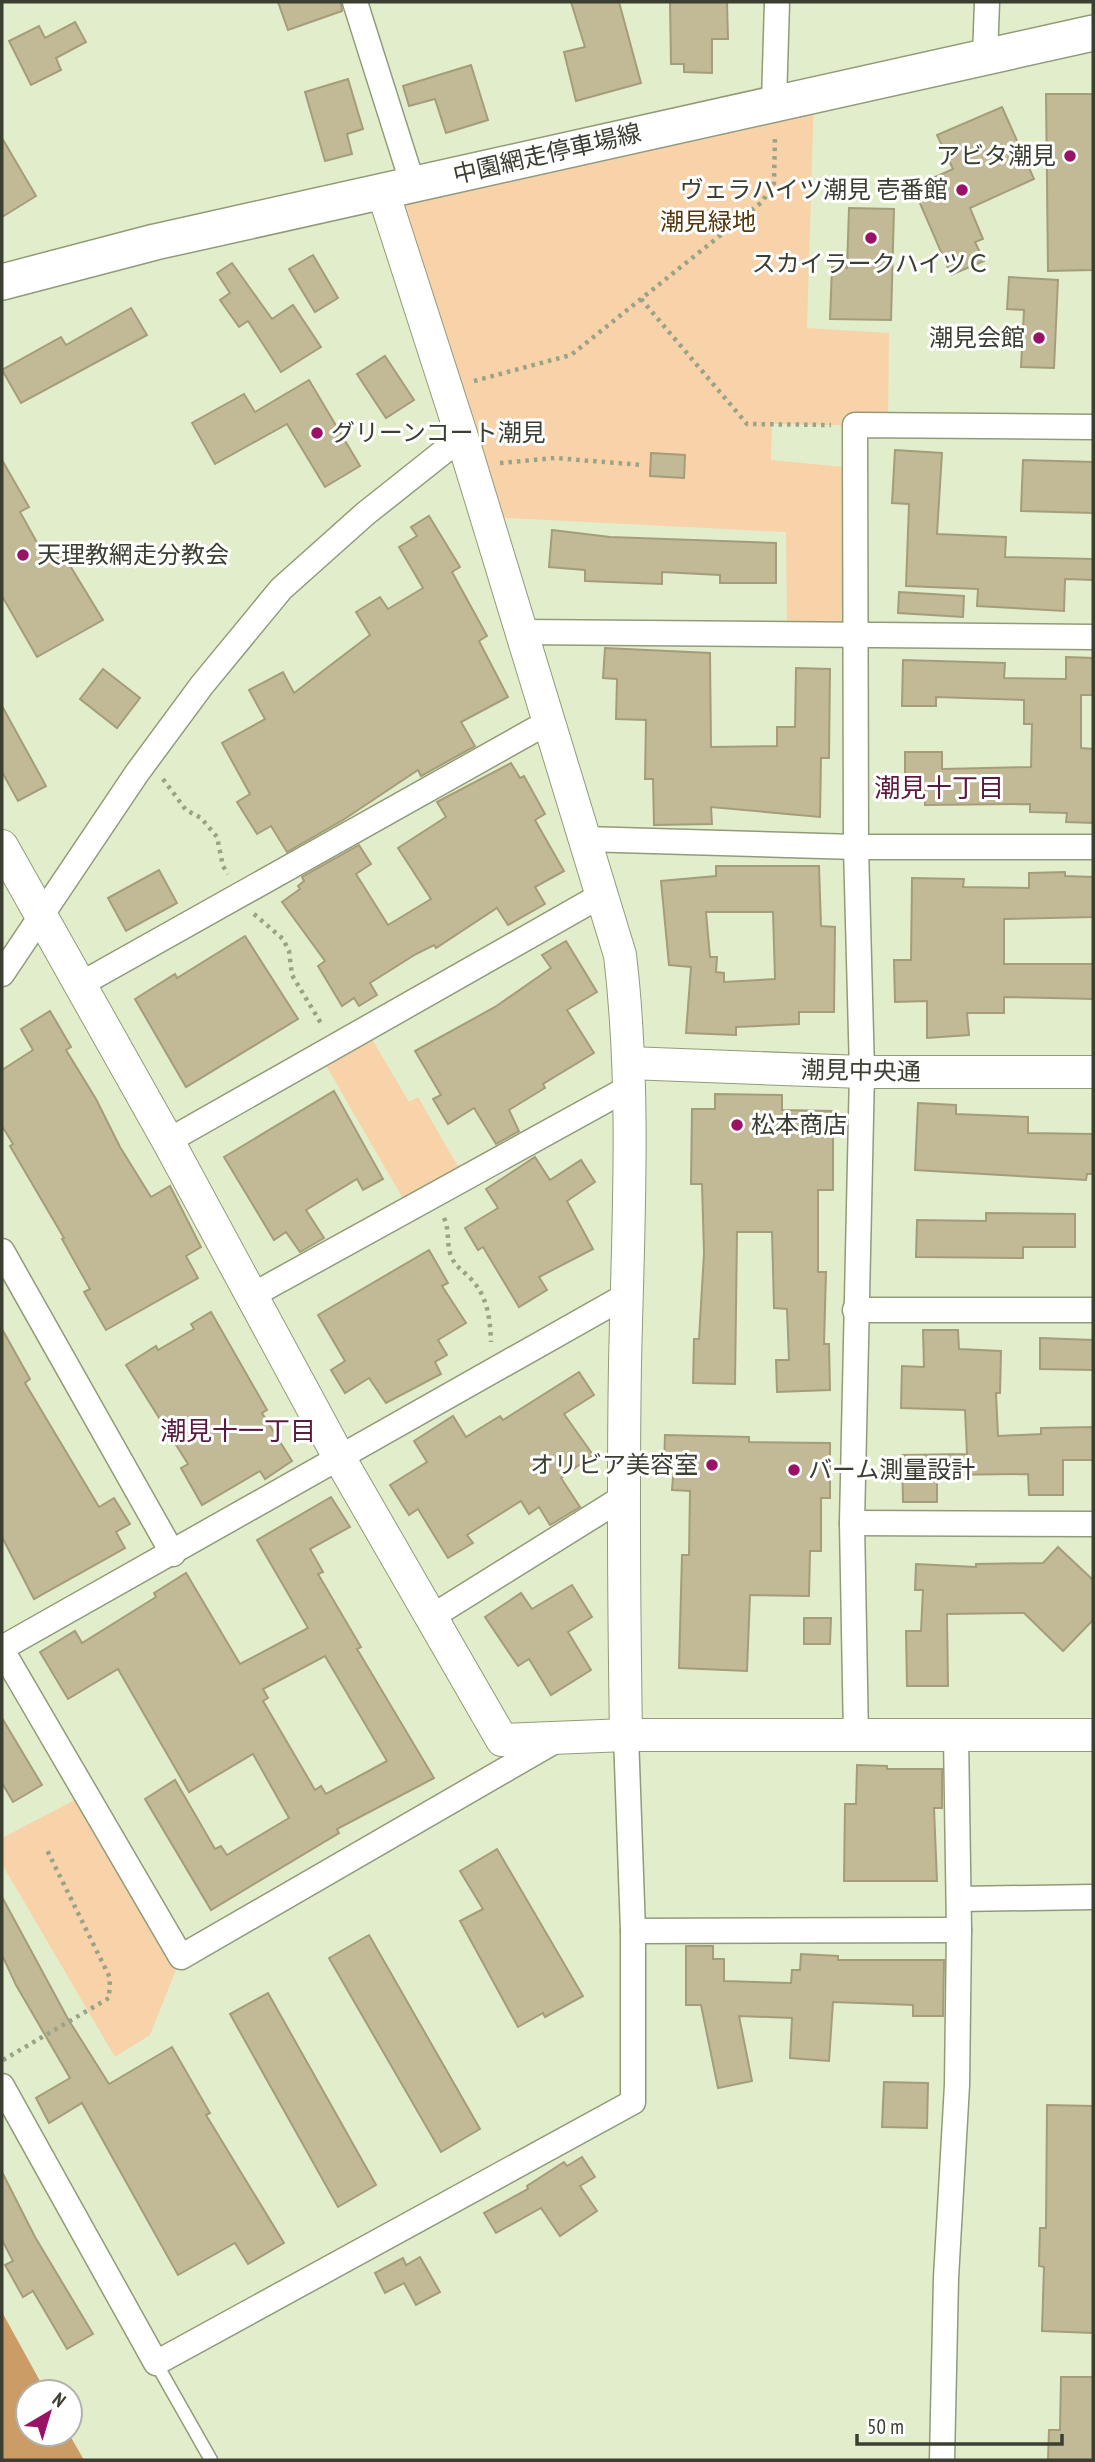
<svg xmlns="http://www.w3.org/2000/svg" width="1095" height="2462" font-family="'PT Sans Narrow','Noto Sans JP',sans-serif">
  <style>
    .green { fill: #f8d2a9 }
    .forest { fill: #cc9c66 }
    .building { fill: #c2b996; stroke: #a59d7a; stroke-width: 2; fill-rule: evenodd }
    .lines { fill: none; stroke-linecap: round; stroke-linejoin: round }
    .service-casing { stroke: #919b7a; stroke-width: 15 }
    .minor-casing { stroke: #919b7a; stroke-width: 27 }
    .tertiary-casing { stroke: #919b7a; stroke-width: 34 }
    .secondary-casing { stroke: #919b7a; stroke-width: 38 }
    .path { stroke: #9aa288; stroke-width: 4.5; stroke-dasharray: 3.5 5; stroke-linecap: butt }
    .service { stroke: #fff; stroke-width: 12 }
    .minor { stroke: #fff; stroke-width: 24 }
    .tertiary { stroke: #fff; stroke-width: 32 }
    .secondary { stroke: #fff; stroke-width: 35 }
    .poi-dot { fill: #991266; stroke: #fff; stroke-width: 2.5 }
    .labels { text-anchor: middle; stroke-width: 6; stroke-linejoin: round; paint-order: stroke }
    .street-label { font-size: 24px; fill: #3b3f31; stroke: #fff }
    .poi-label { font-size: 24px; fill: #3b3f31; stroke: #fff; text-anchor: end }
    .park-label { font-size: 24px; fill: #563609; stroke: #fff }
    .neighbourhood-label { font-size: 26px; fill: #5a1b3e; stroke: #fff }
  </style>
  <rect width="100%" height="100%" fill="#e2eecb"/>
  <!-- green -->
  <g class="green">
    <path d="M814,94L807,328L889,333L888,426L772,424L771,460L855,468L854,636L787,635L786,532L486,517L383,192Z"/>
    <path d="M366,1029L409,1102L418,1097L464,1177L409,1209L320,1055Z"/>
    <path d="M86,1794L181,1957L150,2035L115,2057L2,1864V1838Z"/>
  </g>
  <!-- forest -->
  <path class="forest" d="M2,2312L46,2392H28V2434H69L84,2460H2Z"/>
  <!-- building -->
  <g class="building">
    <path d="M278,2H341L342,11L288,30Z"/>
    <path d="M571,2H619L641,83L576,101L564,52L585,47Z"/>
    <path d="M670,2H727L728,39H712V73L684,72V64H671Z"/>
    <path d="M75,22L86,42L56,58L61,70L31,85L9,41L39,26L45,38Z"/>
    <path d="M471,65L488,120L446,133L435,99L409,106L403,86Z"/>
    <path d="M348,79L363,129L347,134L352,154L325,161L305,92Z"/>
    <path d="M1046,94H1093V270L1048,271Z"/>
    <path d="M1002,107L1034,179L970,208L983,239L975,242L984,261L951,275L913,187L953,169L937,135Z"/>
    <path d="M2,138L36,196L2,217Z"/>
    <path d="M849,208L894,209L891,320L830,319L832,267L847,268Z"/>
    <path d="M313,255L338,298L315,312L289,269Z"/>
    <path d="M232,263L272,319L293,305L321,347L281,372L248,321L239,327L220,300L230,293L217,273Z"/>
    <path d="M1009,277L1058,280L1054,368L1021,367L1024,310L1007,309Z"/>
    <path d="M131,308L147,335L21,403L2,370L61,337L66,345Z"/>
    <path d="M385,356L414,400L386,418L357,374Z"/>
    <path d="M309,380L360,466L325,487L287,424L215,464L192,423L244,394L255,412Z"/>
    <path d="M895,450L942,453L937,534L1006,537L1005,557L1093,559V580L1065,579L1064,611L977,606L978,589L906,586L909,504L892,503Z"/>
    <path d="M651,453L685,455L684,478L650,476Z"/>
    <path d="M2,460L29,507L20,512L44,555L58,546L103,620L37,657L2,596Z"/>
    <path d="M1023,460L1093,462V513L1021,511Z"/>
    <path d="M429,516L460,567L452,572L487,636L479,641L508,697L461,722L475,746L421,776L418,770L343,820L287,852L271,826L257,834L237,802L250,794L222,743L265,719L249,690L283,672L294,693L370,635L356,612L380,597L388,609L423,588L399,547L417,536L411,527Z"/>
    <path d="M552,530L610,537L776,543V583H720V575L662,572V584L585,581V570L549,567Z"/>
    <path d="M899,592L964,596L963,617L898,613Z"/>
    <path d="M605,648L710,653L711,747L777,746V727H795L796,668L830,669L829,758H821L820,817L711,807L712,824L654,825L653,779H645L646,720L616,719L617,679L603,678Z"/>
    <path d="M1066,657L1093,658V695H1081V748L1093,749V823L1066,822L1067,813L1030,812V804L925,805V791H905V752H942V769L1031,767L1032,724H1024V700L936,697V706H902L903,660L1005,663L1004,678L1066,679Z"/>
    <path d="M103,669L140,698L117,728L80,699Z"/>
    <path d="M2,706L46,786L18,801L2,772Z"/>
    <path d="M511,763L520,778L524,776L545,814L535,820L564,871L535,887L545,904L508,925L497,908L436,948L434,945L416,954L370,983L377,995L359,1006L354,998L342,1006L318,966L325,961L282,902L300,889L298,886L304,881L302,877L359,845L371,864L356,874L388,925L431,899L398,848L446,817L437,802Z"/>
    <path d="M716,866H819L821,926L835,927L834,1012H799V1024L736,1027V1035L686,1033L691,967L669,965L661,881L716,876ZM706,912H773L775,979L724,982V973L716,972L717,957H710Z"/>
    <path d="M159,870L177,903L126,931L108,898Z"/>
    <path d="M1065,872V876L1093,877V917L1004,919V964H1093V999L1004,997V1013H967L969,1035L927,1038V1001L895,1002L894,960H911L912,878L964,879L963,887L1029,888V873Z"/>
    <path d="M245,936L298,1019L186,1087L135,999L175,974L177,978Z"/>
    <path d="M566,941L597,992L567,1010L594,1053L543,1084L545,1088L509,1110L519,1131L496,1144L474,1108L448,1124L433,1099L441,1095L415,1051L495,1007L551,968L542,955Z"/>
    <path d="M50,1011L71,1047L66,1050L96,1099L120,1147L151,1197L170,1186L201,1247L186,1256L198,1278L106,1330L84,1292L90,1289L62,1239L64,1238L10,1146L13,1144L2,1126V1070L33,1050L21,1029Z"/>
    <path d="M334,1091L383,1179L363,1190L357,1179L306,1210L324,1238L300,1252L286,1232L274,1240L224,1157Z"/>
    <path d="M715,1094L782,1095V1110L833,1111V1190H818V1272H826L824,1344H829L830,1390L777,1392L776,1360H789L787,1309L774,1308L772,1232H737L735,1384L693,1383L694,1339H699L704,1253L702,1184H691L692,1109H715Z"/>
    <path d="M918,1103L956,1105V1114L1028,1117V1133L1093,1134V1174H1087L1086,1180L915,1170Z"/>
    <path d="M535,1157L550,1180L581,1160L595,1182L567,1201L593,1249L539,1277L547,1290L519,1307L483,1247L478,1250L465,1228L498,1208L486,1189Z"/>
    <path d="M986,1213L1075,1214V1247H1023V1258L916,1257L917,1220L986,1221Z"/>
    <path d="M429,1250L448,1283L442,1286L466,1323L438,1340L447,1355L435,1362L441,1374L386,1403L369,1378L345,1393L331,1370L345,1361L318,1315Z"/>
    <path d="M211,1312L267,1410L262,1413L292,1461L265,1479L260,1471L202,1505L181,1468L188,1464L126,1365L156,1346L158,1350L194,1329L191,1324Z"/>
    <path d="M2,1329L30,1379L25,1383L99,1507L114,1498L130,1524L116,1532L125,1548L34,1599L2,1537Z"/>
    <path d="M923,1330H958L959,1349L1001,1351L1000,1393H996L998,1436L1041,1434V1428L1093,1427V1460H1063V1495H1029L1028,1474L937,1475V1502H903L902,1455L967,1454L965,1410L901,1408L902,1366L924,1367Z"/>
    <path d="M1040,1338L1093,1340V1370L1040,1369Z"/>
    <path d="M579,1372L594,1395L564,1414L593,1455L561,1478L580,1507L550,1525L539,1507L529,1514L521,1501L467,1535L473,1543L448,1558L418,1509L409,1515L390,1485L427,1462L414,1441L453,1416L466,1437L500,1416L503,1420Z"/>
    <path d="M665,1435L749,1437V1442L830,1443V1498H821V1551H810L809,1596L750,1595L747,1671L679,1668L682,1555H689L690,1491L672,1490L674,1465H664Z"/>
    <path d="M331,1497L350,1527L310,1549L323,1572L318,1574L361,1647L357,1649L434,1778L337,1829L339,1833L211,1910L145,1799L175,1780L215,1849L221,1846L227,1855L289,1818L253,1754L189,1792L118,1669L68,1699L40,1652L75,1631L82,1643L156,1597L154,1593L186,1573L240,1664L308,1628L257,1540ZM325,1656L387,1761L326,1794L321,1786L315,1790L263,1701L268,1698L263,1689Z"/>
    <path d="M1058,1547L1093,1580V1620L1063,1651L1024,1613L947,1614L948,1686H907L906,1631H921L923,1590H915L916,1564L976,1567V1564L1043,1563Z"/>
    <path d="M572,1585L592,1617L568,1632L591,1670L551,1695L529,1659L518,1666L485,1617L521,1593L532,1609Z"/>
    <path d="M804,1618H831L830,1644H804Z"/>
    <path d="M2,1718L42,1785L13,1802L2,1783Z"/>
    <path d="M857,1765L887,1766V1769H942V1808H934L937,1881H844L845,1804H856Z"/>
    <path d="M497,1849L583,1996L545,2017L543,2013L518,2027L460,1921L483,1909L460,1871Z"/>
    <path d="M2,1897L68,2019L109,2084L172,2047L210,2113L206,2115L284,2243L248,2264L235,2243L178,2275L82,2103L49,2123L36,2098L70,2078L16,1985L2,1955Z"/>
    <path d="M369,1935L480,2129L441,2152L329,1958Z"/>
    <path d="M686,1946H713V1959H724V1981L791,1983L792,1970H800L801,1954L838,1956V1960H944L943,2016H913V2005L833,2002L829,2061L790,2058L792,2018L739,2016L752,2081L718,2088L701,2005H686Z"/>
    <path d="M268,1993L376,2185L338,2207L230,2014Z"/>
    <path d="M884,2082L928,2083L927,2128L882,2127Z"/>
    <path d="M1047,2105L1093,2106V2333L1042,2331L1044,2267L1039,2266L1040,2228H1046Z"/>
    <path d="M582,2157L595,2177L580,2186L597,2211L560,2236L541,2208L496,2233L484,2213L528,2189L527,2186L564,2162L567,2166Z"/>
    <path d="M2,2172L35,2237L93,2334L67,2349L33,2291L23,2297L5,2265L13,2261L2,2240Z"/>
    <path d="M420,2257L440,2292L416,2305L404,2283L385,2293L375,2273L403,2258L406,2265Z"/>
    <path d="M1061,2377H1093V2460H1048L1049,2430H1060Z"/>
  </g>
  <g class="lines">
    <!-- service casing -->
    <g class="service-casing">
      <path id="service" d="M156,2363L211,2460"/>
    </g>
    <!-- minor casing -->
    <g class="minor-casing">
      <g id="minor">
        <path d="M355,2L413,185"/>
        <path d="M985,57L987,2"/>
        <path d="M774,102L777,2"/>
        <path d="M522,632L1093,637"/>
        <path d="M584,839L856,847H1093"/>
        <path d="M2,974L137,773L202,685L281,589L365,514L462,437"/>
        <path d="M81,984L550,721"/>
        <path d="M168,1141L600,896"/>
        <path d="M2,1251L173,1554"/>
        <path d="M251,1296L630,1087"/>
        <path d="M855,1310H1093"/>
        <path d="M852,1523L1093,1524"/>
        <path d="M433,1616L622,1498"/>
        <path d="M2,1648L627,1295"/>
        <path d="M2,1650L181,1957L560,1738"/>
        <path d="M856,1737L852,1523L862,1072L856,847L855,425L1093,427"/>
        <path d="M959,1899L1093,1897"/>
        <path d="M633,1931L959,1930"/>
        <path d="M2,2086L156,2363L633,2102V1931L626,1735"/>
        <path d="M942,2460L946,2278L957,2085L959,1930L956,1735"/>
      </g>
    </g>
    <!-- tertiary casing -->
    <g class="tertiary-casing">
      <g id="tertiary">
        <path d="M383,192L462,437L620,955C636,1090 628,1227 625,1363C623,1487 624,1611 626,1735"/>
        <path d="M2,846L168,1141L340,1459L502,1740L626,1735H1093"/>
        <path d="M629,1063L862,1072H1093"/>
      </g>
    </g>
    <!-- secondary casing -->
    <g class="secondary-casing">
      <path id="secondary" d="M2,282L155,242L1093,33"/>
    </g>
    <!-- path -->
    <g class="path">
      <path d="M641,299L747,424L831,425"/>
      <path d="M474,381L571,355L762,202L774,183L775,136"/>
      <path d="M500,463L555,458L642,465"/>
      <path d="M163,779L186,810L201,818L217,837L223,866L228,874"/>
      <path d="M254,914L283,939L289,951L292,975L322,1025"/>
      <path d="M444,1218C450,1231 446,1243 451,1256C456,1268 464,1271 472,1280C488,1298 490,1319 491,1342"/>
      <path d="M3,2060L109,1998L110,1978L46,1848"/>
    </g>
    <!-- service -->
    <use href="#service" class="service"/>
    <!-- minor -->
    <use href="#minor" class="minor"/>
    <!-- tertiary -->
    <use href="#tertiary" class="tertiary"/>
    <!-- secondary -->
    <use href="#secondary" class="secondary"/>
  </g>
  <!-- markers -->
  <g class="poi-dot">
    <circle cx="1070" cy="156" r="7"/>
    <circle cx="962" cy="190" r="7"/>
    <circle cx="871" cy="238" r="7"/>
    <circle cx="1039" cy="338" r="7"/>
    <circle cx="317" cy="433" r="7"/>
    <circle cx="23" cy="555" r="7"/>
    <circle cx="737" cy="1125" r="7"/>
    <circle cx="712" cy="1465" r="7"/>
    <circle cx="794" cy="1470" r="7"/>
  </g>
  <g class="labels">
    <!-- street labels -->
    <g class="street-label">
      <text transform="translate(547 154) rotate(-13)" y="8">中園網走停車場線</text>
      <text transform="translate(861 1071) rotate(1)" y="8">潮見中央通</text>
    </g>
    <!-- poi labels -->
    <g class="poi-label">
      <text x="1056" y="164">アビタ潮見</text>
      <text x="948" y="198">ヴェラハイツ潮見 壱番館</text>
      <text x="871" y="272" text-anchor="middle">スカイラークハイツＣ</text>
      <text x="1025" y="346">潮見会館</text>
      <text x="331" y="441" text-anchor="start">グリーンコート潮見</text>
      <text x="37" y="563" text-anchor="start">天理教網走分教会</text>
      <text x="751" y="1133" text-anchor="start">松本商店</text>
      <text x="698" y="1473">オリビア美容室</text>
      <text x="808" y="1478" text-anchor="start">バーム測量設計</text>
    </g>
    <!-- park labels -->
    <g class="park-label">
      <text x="708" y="230">潮見緑地</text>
    </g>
    <!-- neighbourhood labels -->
    <g class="neighbourhood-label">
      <text x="939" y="797">潮見十丁目</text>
      <text x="238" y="1440">潮見十一丁目</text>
    </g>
  </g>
  <!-- border -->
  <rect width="1095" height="2462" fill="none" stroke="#3b3f31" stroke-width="7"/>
  <!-- north arrow -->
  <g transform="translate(49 2413) rotate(38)"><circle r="33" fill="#ffffff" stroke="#b1b2ad" stroke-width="2"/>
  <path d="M0-5L12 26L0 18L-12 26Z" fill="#991266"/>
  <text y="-10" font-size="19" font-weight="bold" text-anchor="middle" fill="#3b3f31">N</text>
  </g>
  <!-- scale -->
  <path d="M857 2434v10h205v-10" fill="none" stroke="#3b3f31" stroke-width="3.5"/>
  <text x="867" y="2434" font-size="21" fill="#3b3f31" stroke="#ffffff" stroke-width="5" paint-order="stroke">50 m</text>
</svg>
